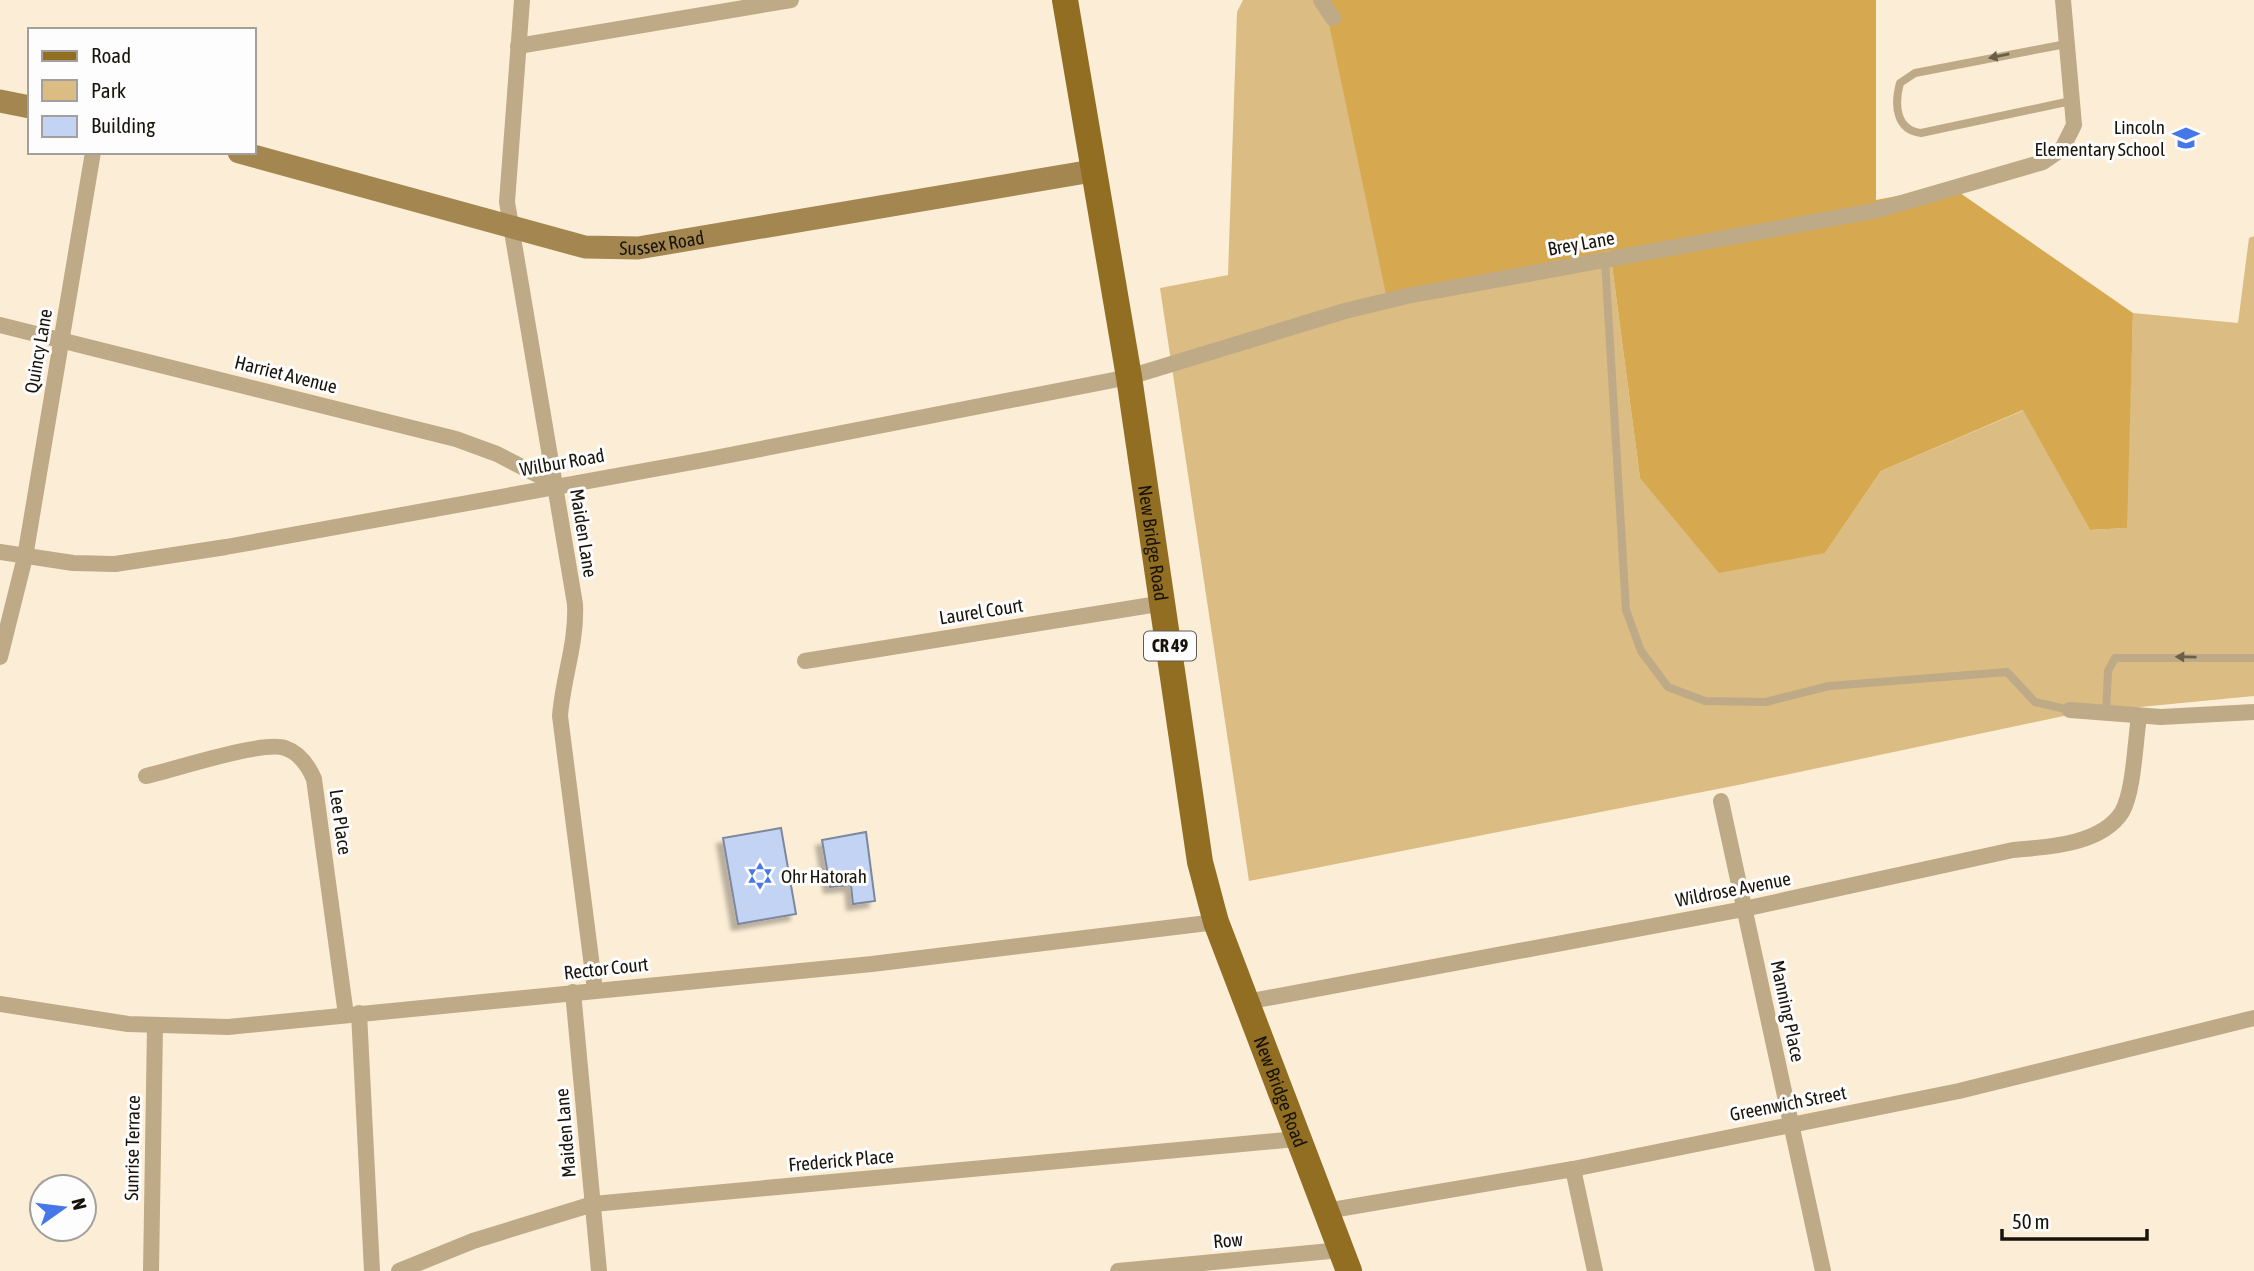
<svg xmlns="http://www.w3.org/2000/svg" width="2254" height="1271" font-family="'Asap Condensed',sans-serif">
  <style>
    .green { fill: #dbbc83 }
    .forest { fill: #d6a950 }
    .building { fill: #c3d3f3; stroke: #7d889e; stroke-width: 2; filter: url(#shadow) }
    .lines { fill: none; stroke-linecap: round; stroke-linejoin: round }
    .lane { stroke: #beaa86; stroke-width: 8 }
    .street { stroke: #beaa86; stroke-width: 16 }
    .secondary { stroke: #a48750; stroke-width: 23 }
    .primary { stroke: #926e22; stroke-width: 26 }
    .oneway { fill: #6b5f48 }
    .labels { text-anchor: middle; stroke-width: 6; stroke-linejoin: round; paint-order: stroke }
    .shield { fill: #fdfdfd; stroke: #5d5a54; stroke-width: 2 }
    .shield-label { font-size: 18px; font-weight: bold; fill: #18140b }
    .poi-label { font-size: 19px; fill: #18140b; stroke: #fdfdfd; text-anchor: end }
    .street-label { font-size: 19px; fill: #18140b; stroke: #fdfdfd }
  </style>
  <defs>
    <filter id="shadow"><feDropShadow dx="-6" dy="6" stdDeviation="2" flood-color="#0004"/></filter>
  </defs>
  <rect width="100%" height="100%" fill="#fceed6"/>
  <!-- green -->
  <path class="green" d="M1243,0H1324L1610,250L1640,478L1825,553L1881,471L2024,410L2090,530L2126,528L2133,313L2238,323L2249,238L2254,236V696L2078,713L1738,785L1249,881L1160,288L1228,275L1237,12Z"/>
  <!-- forest -->
  <path class="forest" d="M1324,0H1876V200L1950,186L2133,313L2127,528L2090,530L2023,410L1881,471L1825,553L1719,573L1640,478L1610,250L1388,304Z"/>
  <!-- building -->
  <g class="building">
    <path d="M781,828L796,914L738,924L723,838Z"/>
    <path d="M866,832L875,901L853,904L851,885L830,887L822,840Z"/>
  </g>
  <g class="lines">
    <!-- lane -->
    <g class="lane">
      <path d="M2066,44L1915,73L1900,83C1894,105 1896,130 1921,133L2071,101"/>
      <path d="M1605,260L1626,610L1641,651L1668,687L1705,701L1766,702L1829,686L2007,672L2035,702L2070,710"/>
      <path d="M2106,714L2108,671L2115,658H2254"/>
    </g>
    <!-- street -->
    <g class="street">
      <path d="M522,0L507,202L575,604C577,643 563,677 560,716L595,990"/>
      <path d="M1321,0L1333,18"/>
      <path d="M518,46L791,0"/>
      <path d="M0,325L456,439L497,454L555,484"/>
      <path d="M0,552L73,563L115,564L226,547L704,460L1129,377L1345,311L1407,296L1874,211L2043,162L2062,149L2074,125L2063,0"/>
      <path d="M0,657L25,557L93,152"/>
      <path d="M805,661L1164,603"/>
      <path d="M2070,710L2161,717L2254,712"/>
      <path d="M146,776C173,770 263,740 285,748C300,753 308,765 314,779L346,1015"/>
      <path d="M1721,801L1823,1271"/>
      <path d="M573,992L599,1271"/>
      <path d="M1246,1002L1744,909L2013,850C2047,847 2101,845 2122,812C2134,791 2135,742 2139,717"/>
      <path d="M0,1004L128,1024L228,1027L872,964L1216,922"/>
      <path d="M359,1013L372,1271"/>
      <path d="M1573,1169L1595,1271"/>
      <path d="M1326,1211L1573,1169L1959,1091L2254,1018"/>
      <path d="M151,1271L155,1027"/>
      <path d="M399,1271L473,1241L593,1204L1297,1139"/>
      <path d="M1118,1271L1341,1250"/>
    </g>
    <!-- secondary -->
    <g class="secondary">
      <path d="M0,101L30,107"/>
      <path id="s1" d="M239,152L585,247L638,248L1092,171"/>
    </g>
    <!-- primary -->
    <path class="primary" id="s2" d="M1065,0L1129,377L1200,862L1216,922L1349,1271"/>
  </g>
  <!-- one-way arrows -->
  <defs><path id="oneway-solid" d="M-6-.8H1V-3.2L6.5 0L1 3.2V.8H-6Z" transform="scale(1.75)"/></defs>
  <g class="oneway">
    <use href="#oneway-solid" transform="translate(1999 56) rotate(169)"/>
    <use href="#oneway-solid" transform="translate(2186 657) rotate(-179)"/>
  </g>
  <!-- icons -->
  <defs>
    <g id="school-bare" transform="scale(2.1)"><path d="M0-5L7-2L0 1L-7-2ZM-4 1L0 2.5L4 1V4Q0 6-4 4Z" fill="#4577e8" stroke="#fdfdfd" stroke-width="2.5" paint-order="stroke"/></g>
    <g id="synagogue-bare" transform="scale(2.1)"><path d="M0-6.5L5.6 3.2H-5.6ZM0 6.5L5.6-3.2H-5.6Z" fill="#4577e8" stroke="#fdfdfd" stroke-width="2.5" paint-order="stroke"/></g>
  </defs>
  <g fill-rule="evenodd">
    <use href="#school-bare" x="2186" y="138"/>
    <use href="#synagogue-bare" x="760" y="876"/>
  </g>
  <g class="labels">
    <!-- shield labels -->
    <rect class="shield" x="1144" y="631.5" width="52" height="29" rx="5"/>
    <g class="shield-label">
      <text x="1170" y="652">CR 49</text>
    </g>
    <!-- poi labels -->
    <g class="poi-label">
      <text x="2165" y="134">Lincoln<tspan x="2165" dy="22">Elementary School</tspan></text>
      <text x="781" y="883" text-anchor="start">Ohr Hatorah</text>
    </g>
    <!-- street labels -->
    <g class="street-label">
      <text dy="7" stroke="none"><textPath href="#s1" startOffset="436">Sussex Road</textPath></text>
      <text transform="translate(1581 243) rotate(-10)" y="7">Brey Lane</text>
      <text transform="translate(38 351) rotate(-80)" y="7">Quincy Lane</text>
      <text transform="translate(286 374) rotate(14)" y="7">Harriet Avenue</text>
      <text transform="translate(562 462) rotate(-10)" y="7">Wilbur Road</text>
      <text transform="translate(584 533) rotate(81)" y="7">Maiden Lane</text>
      <text dy="7" stroke="none"><textPath href="#s2" startOffset="550">New Bridge Road</textPath></text>
      <text transform="translate(981 611) rotate(-9)" y="7">Laurel Court</text>
      <text transform="translate(341 822) rotate(82)" y="7">Lee Place</text>
      <text transform="translate(1733 889) rotate(-11)" y="7">Wildrose Avenue</text>
      <text transform="translate(606 968) rotate(-6)" y="7">Rector Court</text>
      <text transform="translate(1788 1011) rotate(78)" y="7">Manning Place</text>
      <text dy="7" stroke="none"><textPath href="#s2" startOffset="1116">New Bridge Road</textPath></text>
      <text transform="translate(1788 1103) rotate(-11)" y="7">Greenwich Street</text>
      <text transform="translate(565 1133) rotate(-95)" y="7">Maiden Lane</text>
      <text transform="translate(132 1148) rotate(-89)" y="7">Sunrise Terrace</text>
      <text transform="translate(841 1160) rotate(-5)" y="7">Frederick Place</text>
      <text transform="translate(1228 1240) rotate(-5)" y="7">Row</text>
    </g>
  </g>
  <!-- legend -->
  <rect x="28" y="28" width="228" height="126" fill="#fdfdfd" stroke="#a1a09c" stroke-width="2"/>
  <rect x="42" y="51" width="35" height="10" fill="#926e22" stroke="#a1a09c" stroke-width="2"/>
  <text x="91" y="63" font-size="21" fill="#18140b">Road</text>
  <rect x="42" y="80" width="35" height="21" fill="#dbbc83" stroke="#a1a09c" stroke-width="2"/>
  <text x="91" y="98" font-size="21" fill="#18140b">Park</text>
  <rect x="42" y="116" width="35" height="21" fill="#c3d3f3" stroke="#a1a09c" stroke-width="2"/>
  <text x="91" y="133" font-size="21" fill="#18140b">Building</text>
  <!-- north arrow -->
  <g transform="translate(63 1208) rotate(76)"><circle r="33" fill="#fdfdfd" stroke="#a1a09c" stroke-width="2"/>
  <path d="M0-5L12 26L0 18L-12 26Z" fill="#4577e8"/>
  <text y="-10" font-size="19" font-weight="bold" text-anchor="middle" fill="#18140b">N</text>
  </g>
  <!-- scale -->
  <path d="M2002 1229v10h145v-10" fill="none" stroke="#18140b" stroke-width="3.5"/>
  <text x="2012" y="1229" font-size="21" fill="#18140b" stroke="#fdfdfd" stroke-width="5" paint-order="stroke">50 m</text>
</svg>
